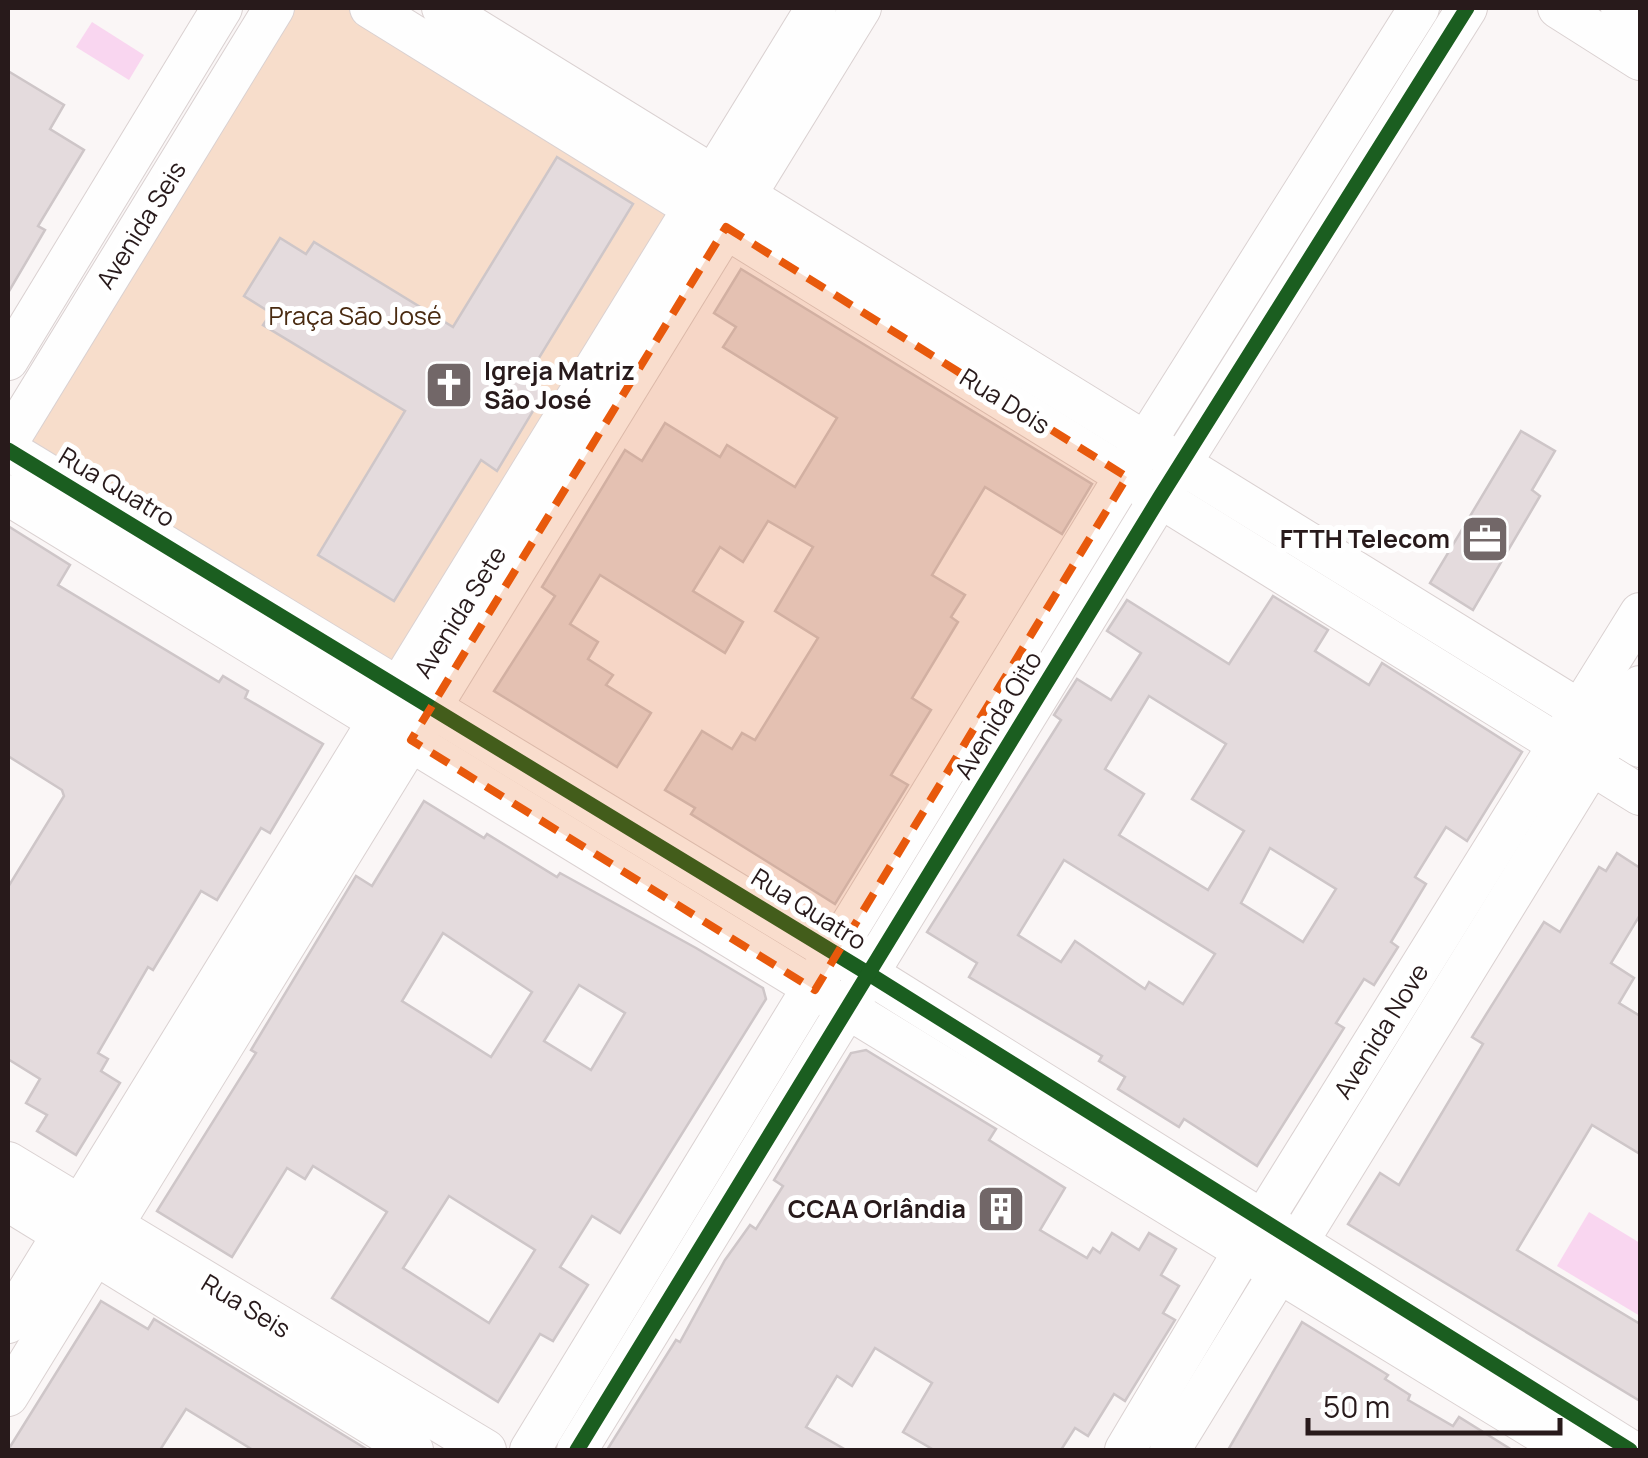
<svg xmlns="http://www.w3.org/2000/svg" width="1648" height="1458" font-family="Manrope,sans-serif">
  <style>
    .green { fill: #f7ddcb }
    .water { fill: #f9d6f0 }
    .building { fill: #e4dbdd; stroke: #cec6c8; stroke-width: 2.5; fill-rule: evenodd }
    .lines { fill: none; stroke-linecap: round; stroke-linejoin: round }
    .minor-casing { stroke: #dad1d1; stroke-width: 42 }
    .minor { stroke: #fefefe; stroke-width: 40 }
    .cycleway-casing { stroke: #fff; stroke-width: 21 }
    .cycleway { stroke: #1b5e20; stroke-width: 15 }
    .marked { fill: #e8590c; fill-opacity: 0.2; stroke: #e8590c; stroke-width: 8; stroke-dasharray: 20 12; stroke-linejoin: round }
    .labels { text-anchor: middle; stroke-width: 10; stroke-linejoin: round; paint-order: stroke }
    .street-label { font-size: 25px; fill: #281a1b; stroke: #fff }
    .park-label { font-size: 25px; fill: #4a2b11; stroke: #fff }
    .poi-label { font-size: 25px; font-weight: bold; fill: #281a1b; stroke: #fff; text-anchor: end }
  </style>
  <rect width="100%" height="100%" fill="#faf6f6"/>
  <!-- green -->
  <path class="green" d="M273,8H370L695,205L399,687L8,450Z"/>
  <!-- water -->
  <g class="water">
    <path d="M92,22L144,55L129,80L76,47Z"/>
    <path d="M1589,1212L1640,1243V1316L1557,1266Z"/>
  </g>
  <!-- building -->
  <g class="building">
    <path d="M8,71L64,105L50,129L84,150L38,226L45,230L8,293Z"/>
    <path d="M557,157L633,204L526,379L545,391L497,471L481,460L394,601L318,555L405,411L263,325L271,313L244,296L280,238L306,254L314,242L453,327Z"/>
    <path d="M741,269L1092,484L1062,534L985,487L932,575L965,595L951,617L958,622L912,698L931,710L891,775L908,785L835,904L691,814L695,808L665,790L702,731L732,749L742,733L755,740L818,638L775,611L813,547L768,521L743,562L720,547L693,591L743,622L725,653L600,575L570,624L598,642L588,659L613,675L606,685L651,713L617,767L494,691L555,596L542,587L625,450L642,461L665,423L720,457L727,445L795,487L837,418L723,347L736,327L714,313Z"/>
    <path d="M1521,431L1555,451L1532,490L1540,496L1473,610L1430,583Z"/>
    <path d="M8,526L70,565L58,585L219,682L223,676L248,691L245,698L323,744L270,833L261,828L217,900L201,891L153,970L148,967L98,1053L108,1059L101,1071L120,1083L76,1155L37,1131L47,1115L26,1103L40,1079L8,1059V887L64,796L62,790L8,756Z"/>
    <path d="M1273,596L1328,630L1315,651L1369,685L1382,663L1522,752L1467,841L1446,827L1415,877L1426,884L1391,942L1398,947L1374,985L1364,979L1336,1023L1344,1028L1257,1166L1184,1119L1179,1127L1118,1089L1125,1077L1099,1061L1102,1056L969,977L977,963L927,932L1061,720L1054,715L1077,679L1111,700L1141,653L1107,631L1127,600L1229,664ZM1149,696L1226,744L1192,799L1244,831L1208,890L1119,835L1144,794L1105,769ZM1270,848L1336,889L1303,942L1241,903ZM1064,860L1215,954L1183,1004L1149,982L1145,989L1075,941L1061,962L1018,935Z"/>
    <path d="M424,801L484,838L487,834L557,877L560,873L696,948L763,988L766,999L620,1233L592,1216L560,1267L588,1285L553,1341L540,1334L498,1402L332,1298L387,1212L313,1166L305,1179L287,1168L232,1257L157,1211L256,1053L251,1050L356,876L372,886ZM443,933L532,992L491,1057L402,1001ZM579,985L625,1013L591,1070L544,1041ZM449,1196L535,1250L489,1323L403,1268Z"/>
    <path d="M1617,853L1640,868V915L1611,963L1634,978L1619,1003L1640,1016V1154L1592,1125L1517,1250L1640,1324V1401L1348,1224L1380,1173L1399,1185L1483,1044L1472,1037L1544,922L1560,932L1599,867L1606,871Z"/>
    <path d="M866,1050L996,1129L989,1140L1065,1188L1040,1230L1087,1258L1093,1248L1100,1253L1112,1233L1139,1250L1149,1233L1176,1249L1161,1275L1179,1286L1163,1313L1175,1320L1125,1401L1114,1394L1088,1436L1075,1428L1061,1450H934L903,1432L932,1383L875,1348L852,1386L837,1376L806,1427L846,1450H607L676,1340L680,1342L725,1260L750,1225L756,1229L783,1186L774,1180L851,1053Z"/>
    <path d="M101,1301L148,1329L154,1319L368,1450H253L186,1409L160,1450H8Z"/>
    <path d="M1302,1322L1388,1375L1385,1379L1410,1395L1408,1400L1453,1426L1459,1417L1512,1450H1228Z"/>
  </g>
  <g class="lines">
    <!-- minor casing -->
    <g class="minor-casing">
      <g id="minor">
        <path d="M370,8L1640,795"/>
        <path d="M442,8L1640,747"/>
        <path d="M1558,8L1640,60"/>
        <path d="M1621,8L1640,19"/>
        <path d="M8,360L222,8"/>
        <path d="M8,442L274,8"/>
        <path d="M8,450L869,974L1630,1450"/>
        <path d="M8,495L1569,1450"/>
        <path d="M8,1162L486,1450"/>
        <path d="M8,1201L413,1450"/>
        <path d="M8,1323L816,8"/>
        <path d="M8,1396L861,8"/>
        <path d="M530,1450L1145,443L1419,8"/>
        <path d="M577,1450L1160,497L1467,8"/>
        <path d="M1125,1450L1243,1252L1640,613"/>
        <path d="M1170,1450L1640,686"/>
      </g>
    </g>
    <!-- minor -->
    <use href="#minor" class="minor"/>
    <!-- cycleway casing -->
    <g class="cycleway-casing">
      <g id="cycleway">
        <path d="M8,450L869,974L1630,1450"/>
        <path d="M577,1450L1160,497L1467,8"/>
      </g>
    </g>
    <!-- cycleway -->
    <use href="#cycleway" class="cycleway"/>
  </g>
  <!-- marked area -->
  <path class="marked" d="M726,227L1127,477L815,990L411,740Z"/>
  <!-- icons -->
  <defs>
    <g id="church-square" transform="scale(2.5)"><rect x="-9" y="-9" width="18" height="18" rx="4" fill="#726768" stroke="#fff"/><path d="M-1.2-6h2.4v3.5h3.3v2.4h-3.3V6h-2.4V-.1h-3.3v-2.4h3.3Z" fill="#fff"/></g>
    <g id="office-square" transform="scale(2.5)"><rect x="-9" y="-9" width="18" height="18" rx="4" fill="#726768" stroke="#fff"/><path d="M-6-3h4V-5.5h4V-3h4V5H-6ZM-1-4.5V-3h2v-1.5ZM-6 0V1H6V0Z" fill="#fff"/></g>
    <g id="building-square" transform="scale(2.5)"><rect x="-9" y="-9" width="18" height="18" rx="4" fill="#726768" stroke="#fff"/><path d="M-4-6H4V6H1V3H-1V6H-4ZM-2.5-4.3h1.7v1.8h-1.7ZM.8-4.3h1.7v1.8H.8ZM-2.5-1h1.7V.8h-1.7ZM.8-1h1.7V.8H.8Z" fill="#fff"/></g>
  </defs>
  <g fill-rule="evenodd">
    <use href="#church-square" x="449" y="385"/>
    <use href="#office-square" x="1485" y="539"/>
    <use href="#building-square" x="1001" y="1209"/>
  </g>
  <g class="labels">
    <!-- street labels -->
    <g class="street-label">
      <text transform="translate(141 225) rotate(-58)" y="9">Avenida Seis</text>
      <text transform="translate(1005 401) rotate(32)" y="9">Rua Dois</text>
      <text transform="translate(117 487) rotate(31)" y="9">Rua Quatro</text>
      <text transform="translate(460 612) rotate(-58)" y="9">Avenida Sete</text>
      <text transform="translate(998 715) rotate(-59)" y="9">Avenida Oito</text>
      <text transform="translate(809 909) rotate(32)" y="9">Rua Quatro</text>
      <text transform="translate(1381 1031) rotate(-58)" y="9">Avenida Nove</text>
      <text transform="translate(246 1306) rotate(31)" y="9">Rua Seis</text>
    </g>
    <!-- park labels -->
    <g class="park-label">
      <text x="355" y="325">Praça São José</text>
    </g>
    <!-- poi labels -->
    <g class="poi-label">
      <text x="484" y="380" text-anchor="start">Igreja Matriz<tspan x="484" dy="29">São José</tspan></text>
      <text x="1450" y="548">FTTH Telecom</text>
      <text x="966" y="1218">CCAA Orlândia</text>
    </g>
  </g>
  <!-- border -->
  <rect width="1648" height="1458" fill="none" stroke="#281a1b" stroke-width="20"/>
  <!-- scale -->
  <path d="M1308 1418v15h252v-15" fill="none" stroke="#281a1b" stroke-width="5"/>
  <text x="1323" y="1418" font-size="30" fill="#281a1b" stroke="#ffffff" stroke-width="8" paint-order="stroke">50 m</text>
</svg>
